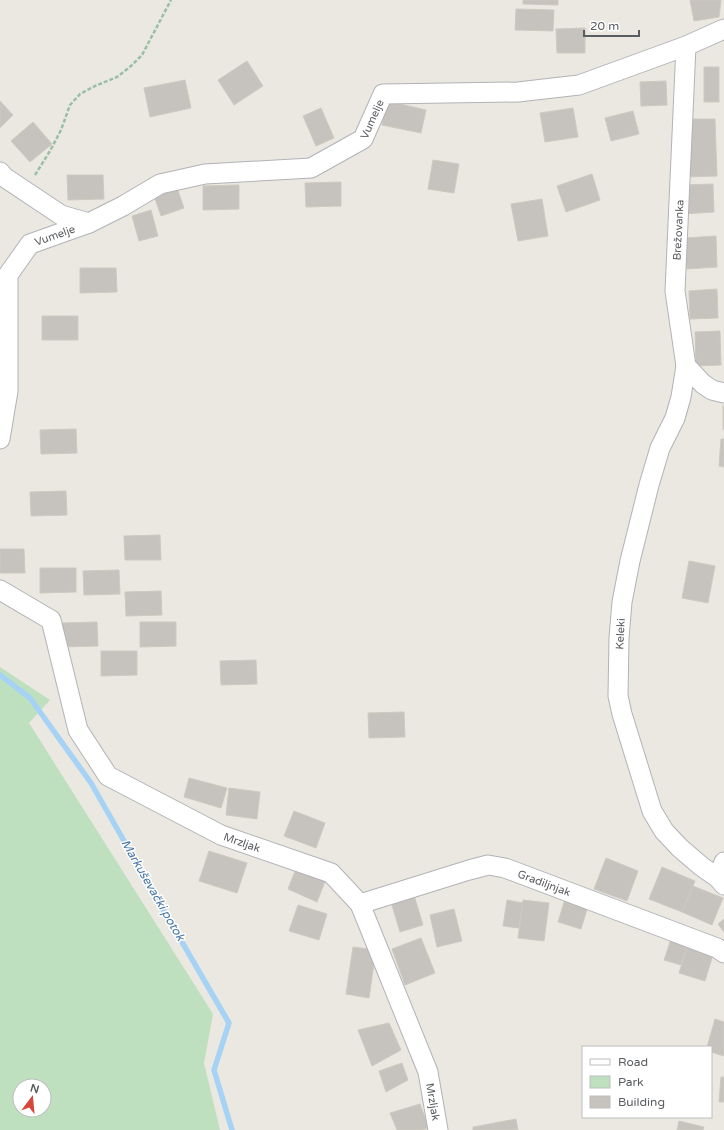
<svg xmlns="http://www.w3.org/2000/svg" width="724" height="1130" font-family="'Varela Round',sans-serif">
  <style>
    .green { fill: #bfe0bf; fill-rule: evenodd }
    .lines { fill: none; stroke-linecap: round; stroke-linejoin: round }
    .stream { stroke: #a6d3f5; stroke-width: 5.5 }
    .building { fill: #c6c3be; stroke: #cecac0 }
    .minor-casing { stroke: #b1b3b7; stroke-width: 21 }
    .path { stroke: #99c0a4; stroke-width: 2.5; stroke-dasharray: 4 2; stroke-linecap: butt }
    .minor { stroke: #fff; stroke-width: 19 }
    .labels { text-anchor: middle; stroke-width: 3; stroke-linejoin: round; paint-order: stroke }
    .street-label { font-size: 11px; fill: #595c60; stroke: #fff }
    .water-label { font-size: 12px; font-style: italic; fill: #4675a5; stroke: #fff }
  </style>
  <rect width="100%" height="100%" fill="#eae8e0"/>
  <!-- green -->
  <path class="green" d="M0,667L50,700L29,723L213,1014L204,1063L220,1130H0ZM20,1086H44V1110H20Z"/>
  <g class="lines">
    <!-- stream -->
    <path class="stream" d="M0,675L30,698L91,783L164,911L229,1023L214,1070L232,1130"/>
  </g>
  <!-- building -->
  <g class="building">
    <path d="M523,0H558V5L523,4Z"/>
    <path d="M690,0H721L719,17L694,21Z"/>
    <path d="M516,9L554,10L553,31L515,30Z"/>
    <path d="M585,28V53H557L556,29Z"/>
    <path d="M247,61L263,86L234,105L218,80Z"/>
    <rect x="704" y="67" width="15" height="35"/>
    <path d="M185,80L191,108L150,117L144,88Z"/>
    <path d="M666,81L667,105L641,106L640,82Z"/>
    <path d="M0,101L13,115L0,128Z"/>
    <path d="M387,101L426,110L421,133L382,125Z"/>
    <path d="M321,108L334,138L316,146L303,116Z"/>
    <path d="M573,108L578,137L545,142L540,113Z"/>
    <path d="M633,111L639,134L611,141L605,118Z"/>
    <path d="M684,119H715L717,176L685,177Z"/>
    <path d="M33,122L52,144L30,162L11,141Z"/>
    <path d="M433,160L459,164L454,193L428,189Z"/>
    <path d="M592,174L600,200L566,212L557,186Z"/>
    <path d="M67,175H103L104,199L68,200Z"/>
    <path d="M341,182V206L306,207L305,183Z"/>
    <path d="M713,184L714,212L683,214L681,185Z"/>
    <path d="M176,185L184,208L161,216L153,193Z"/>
    <path d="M239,185V209L203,210V186Z"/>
    <path d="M542,199L548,236L518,241L511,204Z"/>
    <path d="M151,210L158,236L139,241L132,216Z"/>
    <path d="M716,236L717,267L687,269L685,238Z"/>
    <path d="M80,268H116L117,292L80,293Z"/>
    <path d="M717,289L718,318L690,319L689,291Z"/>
    <rect x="42" y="316" width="36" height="24"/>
    <path d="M720,331L721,365L696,366L695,332Z"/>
    <rect x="723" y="406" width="1" height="23"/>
    <path d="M76,429L77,453L41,454L40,430Z"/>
    <path d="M721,439H724V467L719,466Z"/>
    <path d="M66,491L67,515L31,516L30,492Z"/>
    <path d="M160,535L161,560H125L124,536Z"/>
    <path d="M0,549H24L25,573H0Z"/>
    <path d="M689,561L715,566L708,603L682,598Z"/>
    <path d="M40,568H76V592L40,593Z"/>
    <path d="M119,570L120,594L84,595L83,571Z"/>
    <path d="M161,591L162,615L126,616L125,592Z"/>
    <path d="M97,622L98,646L62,647L61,623Z"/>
    <path d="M140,622H176V646L140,647Z"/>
    <path d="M101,651H137V675L101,676Z"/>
    <path d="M256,660L257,684L221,685L220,661Z"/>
    <path d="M404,712L405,737L369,738L368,713Z"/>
    <path d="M189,778L227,788L221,808L184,797Z"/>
    <path d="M229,788L260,792L257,819L226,815Z"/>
    <path d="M294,811L325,823L316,848L284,836Z"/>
    <path d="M209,851L247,863L237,893L199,881Z"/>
    <path d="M606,858L638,871L627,901L594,889Z"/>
    <path d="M297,866L326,879L317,902L288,889Z"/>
    <path d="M662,867L695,881L682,912L649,899Z"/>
    <path d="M693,886L723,898L712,925L682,912Z"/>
    <path d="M414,895L423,925L400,932L391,902Z"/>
    <path d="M565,899L588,906L581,929L558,922Z"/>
    <path d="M507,900L523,903L519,928L503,926Z"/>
    <path d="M523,900L549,903L544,941L518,938Z"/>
    <path d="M298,905L327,914L319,940L289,931Z"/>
    <path d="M454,909L462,941L437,947L430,915Z"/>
    <path d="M724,919V932L718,924Z"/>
    <path d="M672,936L689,941L681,965L664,960Z"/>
    <path d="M421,938L435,973L405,985L392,949Z"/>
    <path d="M689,941L715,948L705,981L679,973Z"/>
    <path d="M353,947L376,950L369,998L346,994Z"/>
    <path d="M715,1019L724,1022V1056L711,1052V1047H707Z"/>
    <path d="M389,1023L401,1050L372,1066L358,1030Z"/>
    <path d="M402,1063L408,1080L386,1092L379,1071Z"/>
    <path d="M721,1077H724V1102H719Z"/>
    <path d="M420,1104L429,1128L422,1130H397L390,1113Z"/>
    <path d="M516,1119L518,1130H473V1127Z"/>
    <path d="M679,1121L704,1127L703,1130H677Z"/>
  </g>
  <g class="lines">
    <!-- minor casing -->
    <g class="minor-casing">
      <g id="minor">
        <path d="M686,46L675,291L686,366L703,384L712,390L724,393"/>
        <path d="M0,172L4,177L61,215L89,223"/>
        <path d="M686,366L681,397L675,418L660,448L649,485L630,561L622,602L619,638L618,696L622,714L652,811L664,831L680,848L701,866L718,878L724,885"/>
        <path id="s1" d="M0,439L8,391V275L30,244L89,223L123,206L160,184L205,174L311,168L363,139L383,94L518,92L579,85L686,46L724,29"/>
        <path id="s2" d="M0,590L51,620L78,730L108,776L221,835L331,873L360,904L428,1072L438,1130"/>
        <path d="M718,878L724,862"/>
        <path id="s3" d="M360,904L469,870L488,865L505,868L717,948L724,953"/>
      </g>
    </g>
    <!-- path -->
    <path class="path" d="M35,175L50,151L61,130L70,105L80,94L95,86L117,77L131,66L142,55L171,0"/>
    <!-- minor -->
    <use href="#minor" class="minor"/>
  </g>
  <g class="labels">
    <!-- street labels -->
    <g class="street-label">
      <text dy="4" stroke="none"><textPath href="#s1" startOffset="580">Vumelje</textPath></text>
      <text transform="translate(678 230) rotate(-87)" y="4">Brežovanka</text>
      <text dy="4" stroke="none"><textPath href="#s1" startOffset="229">Vumelje</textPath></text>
      <text transform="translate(620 634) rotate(-87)" y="4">Keleki</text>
      <text dy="4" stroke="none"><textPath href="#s2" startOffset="377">Mrzljak</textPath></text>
      <text dy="4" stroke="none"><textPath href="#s3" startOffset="193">Gradiljnjak</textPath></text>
      <text dy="4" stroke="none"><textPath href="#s2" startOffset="725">Mrzljak</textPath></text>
    </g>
    <!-- water labels -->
    <g class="water-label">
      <text transform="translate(153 890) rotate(60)" y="4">Markuševački potok</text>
    </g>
  </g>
  <!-- legend -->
  <rect x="582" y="1046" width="130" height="72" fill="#ffffff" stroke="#bdbebf"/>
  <rect x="590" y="1059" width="20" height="6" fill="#ffffff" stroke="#bdbebf"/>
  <text x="618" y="1066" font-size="12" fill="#595c60">Road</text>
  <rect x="590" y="1076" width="20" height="12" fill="#bfe0bf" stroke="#bdbebf"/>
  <text x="618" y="1086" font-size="12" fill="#595c60">Park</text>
  <rect x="590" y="1096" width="20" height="12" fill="#c6c3be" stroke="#bdbebf"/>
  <text x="618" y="1106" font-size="12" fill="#595c60">Building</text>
  <!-- north arrow -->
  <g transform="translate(32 1098) rotate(16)"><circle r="19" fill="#ffffff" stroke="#bdbebf"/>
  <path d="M0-3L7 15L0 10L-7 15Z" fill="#d6463b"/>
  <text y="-6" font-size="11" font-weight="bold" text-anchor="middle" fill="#595c60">N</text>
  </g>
  <!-- scale -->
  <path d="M584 30v6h55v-6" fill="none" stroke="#595c60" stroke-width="2"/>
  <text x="590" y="30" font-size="12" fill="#595c60" stroke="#ffffff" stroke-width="3" paint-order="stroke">20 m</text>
</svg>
